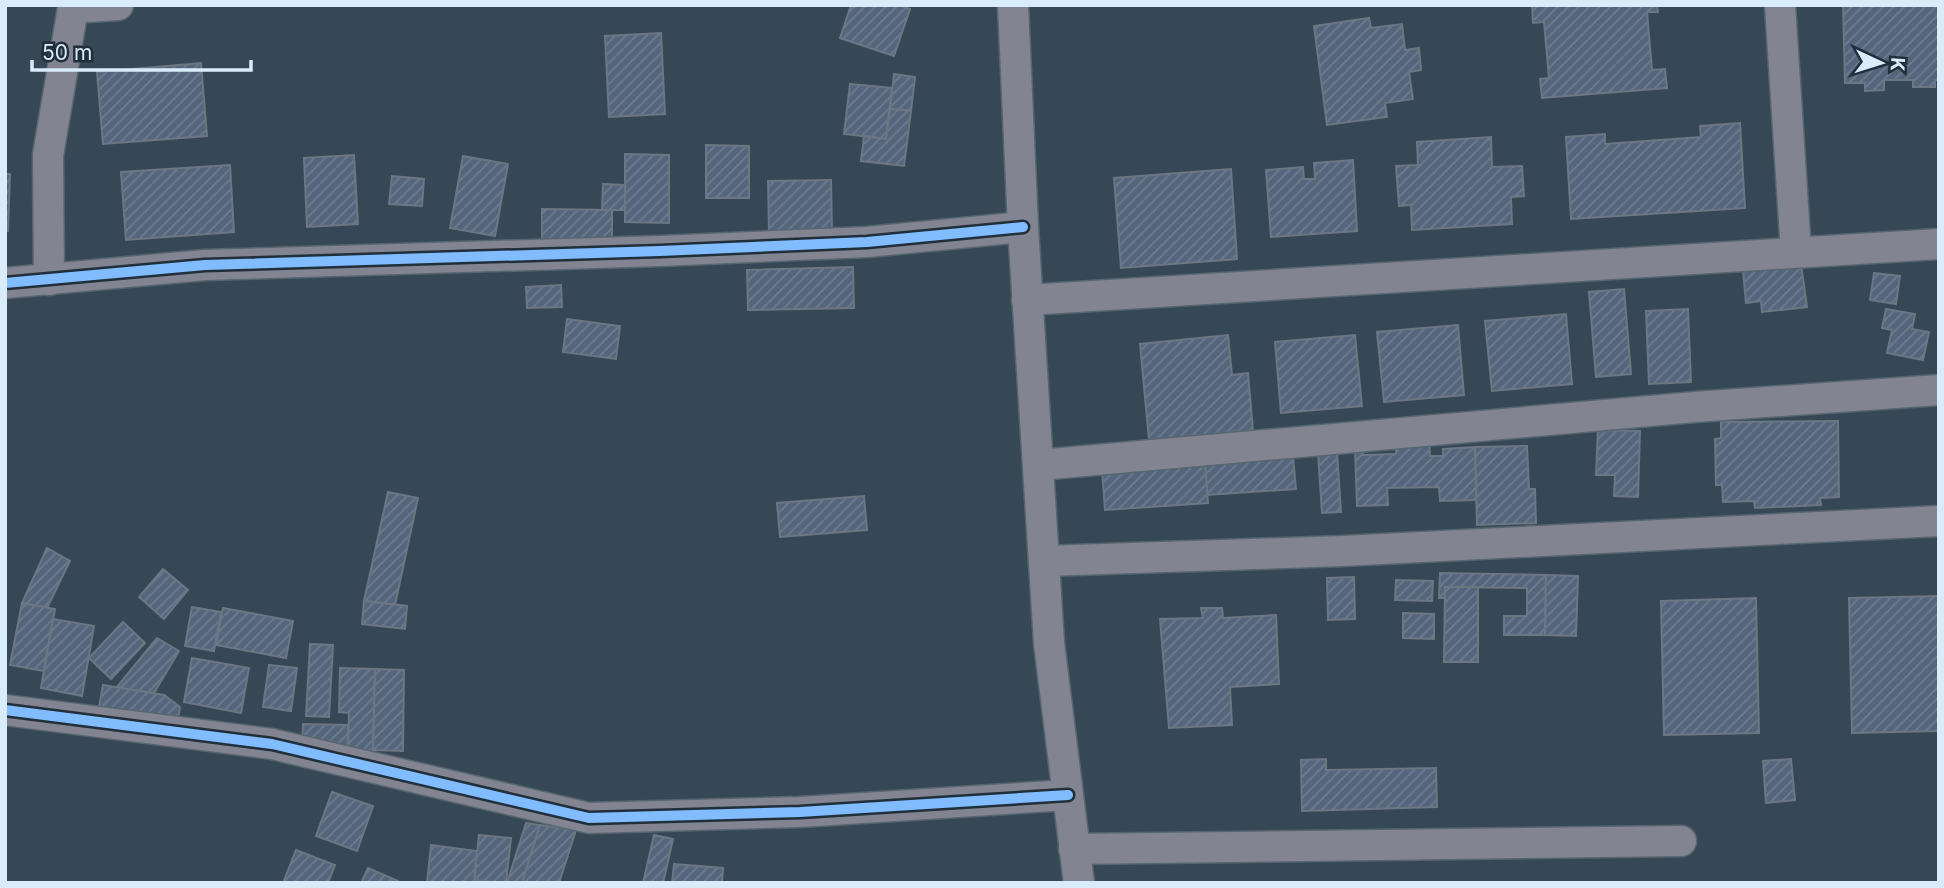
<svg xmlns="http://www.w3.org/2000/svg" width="1944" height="888" font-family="Inter,sans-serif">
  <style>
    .building { fill: url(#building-hatch); stroke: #6b7783; stroke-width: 2 }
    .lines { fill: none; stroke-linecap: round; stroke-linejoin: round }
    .minor-casing { stroke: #566570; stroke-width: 33 }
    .minor { stroke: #828491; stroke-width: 30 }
    .cycleway-casing { stroke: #202f3a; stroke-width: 15 }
    .cycleway { stroke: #80bcff; stroke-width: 10 }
  </style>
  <defs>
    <pattern id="building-hatch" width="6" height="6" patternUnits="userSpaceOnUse" patternTransform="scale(1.75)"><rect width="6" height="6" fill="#55667c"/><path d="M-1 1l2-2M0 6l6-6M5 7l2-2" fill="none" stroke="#6d7c90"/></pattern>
  </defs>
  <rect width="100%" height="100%" fill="#364855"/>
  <!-- building -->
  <g class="building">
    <path d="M851,5H899L910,9L894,56L840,38Z"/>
    <path d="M1532,5H1657L1658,12H1647L1652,70L1665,69L1667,88L1542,98L1540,79L1549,78L1544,22L1533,23Z"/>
    <path d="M1843,5H1939V80H1935V87H1913V80H1884V90L1865,91V83H1845Z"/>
    <path d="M1369,18L1371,28L1402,24L1405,50L1419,48L1421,70L1409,72L1413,99L1385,103L1387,117L1327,125L1314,26Z"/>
    <path d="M661,33L665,114L609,117L605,36Z"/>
    <path d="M201,63L207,136L103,144L97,72Z"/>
    <path d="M894,74L915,77L911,111L890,109Z"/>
    <path d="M850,84L892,88L886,139L844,134Z"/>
    <path d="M890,109L911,111L904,166L861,161L864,136L886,139Z"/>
    <path d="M1740,123L1745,208L1571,219L1566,137L1605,134V144L1701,137L1700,126Z"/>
    <path d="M1491,137L1492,167L1522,166L1524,196L1511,197L1512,224L1412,230L1411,205L1399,206L1396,166L1418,165L1417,142Z"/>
    <path d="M706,145L749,146V198H706Z"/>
    <path d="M625,154L669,155V223L625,222Z"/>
    <path d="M354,155L358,224L307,227L304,158Z"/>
    <path d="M463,156L508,164L495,236L450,228Z"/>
    <path d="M1353,160L1357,231L1271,237L1266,170L1303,167L1304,179H1315L1314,163Z"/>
    <path d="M230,165L234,232L126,240L121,172Z"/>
    <path d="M1231,169L1237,259L1121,268L1114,178Z"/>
    <path d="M5,174H10L8,231H5Z"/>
    <path d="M392,176L424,179L422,206L389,204Z"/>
    <path d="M831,180L832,231L769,232L768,181Z"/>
    <path d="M603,184L625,185V210H602Z"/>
    <path d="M542,209L612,210V239H542Z"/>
    <path d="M1801,264L1807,307L1762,312L1761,301L1746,303L1743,270Z"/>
    <path d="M853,267L854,308L748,310L747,270Z"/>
    <path d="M1874,273L1900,276L1896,304L1870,300Z"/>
    <path d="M561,285L562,307L527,308L526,287Z"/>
    <path d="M1624,289L1631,374L1596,377L1589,292Z"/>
    <path d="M1688,309L1691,382L1649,384L1646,311Z"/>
    <path d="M1886,309L1915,314L1912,329L1929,332L1923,360L1887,353L1892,330L1882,328Z"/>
    <path d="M1566,314L1572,384L1492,391L1485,321Z"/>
    <path d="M567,319L620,326L616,359L563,352Z"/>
    <path d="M1458,325L1464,395L1384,402L1377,332Z"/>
    <path d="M1228,335L1232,375L1248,373L1253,430L1149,440L1140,344Z"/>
    <path d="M1355,335L1362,406L1281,413L1275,342Z"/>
    <path d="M1838,421L1839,497L1820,498L1821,505L1755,508L1754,501L1723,502L1722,485H1716L1715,439L1721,438V422Z"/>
    <path d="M1598,430L1640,431L1638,497L1614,496L1615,475H1596Z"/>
    <path d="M1429,439L1430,456H1443V449L1475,447L1477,500L1440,501L1439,487L1387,488L1388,505L1357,506L1355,449L1362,448L1363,455L1396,454V440Z"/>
    <path d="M1527,446L1529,489H1535L1536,523L1477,525L1475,447Z"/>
    <path d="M1337,452L1341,512L1322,513L1318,453Z"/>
    <path d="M1293,457L1296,489L1207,495L1205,463Z"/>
    <path d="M1205,463L1208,503L1105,510L1102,470Z"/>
    <path d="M388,492L418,498L395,605L364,601Z"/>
    <path d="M864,496L867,530L780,537L777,503Z"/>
    <path d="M47,548L70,561L47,608L22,603Z"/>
    <path d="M163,569L188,590L164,619L139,597Z"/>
    <path d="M1440,573L1546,575L1545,635H1504V616H1527V588L1445,587V598H1439Z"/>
    <path d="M1546,575L1578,576L1576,636L1545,635Z"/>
    <path d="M1354,577L1355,619L1328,620L1327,578Z"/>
    <path d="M1396,580L1433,581L1432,601L1395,600Z"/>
    <path d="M1445,587H1478V662H1444Z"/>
    <path d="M1939,596V731L1852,733L1849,598Z"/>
    <path d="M1756,598L1759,733L1664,735L1661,601Z"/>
    <path d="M364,601L407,606L405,629L362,624Z"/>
    <path d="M22,603L55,609L44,671L10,665Z"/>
    <path d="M192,607L221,612L214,651L185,646Z"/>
    <path d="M223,608L293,621L286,658L216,645Z"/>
    <path d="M1201,608H1222L1223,618L1276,615L1279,684L1230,687L1232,725L1169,728L1160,619L1203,618Z"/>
    <path d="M1403,613L1434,614V639L1403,638Z"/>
    <path d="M53,619L94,626L82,696L41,688Z"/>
    <path d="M123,622L145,643L111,679L89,658Z"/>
    <path d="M157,638L179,651L154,693L116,688Z"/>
    <path d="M310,644L333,645L329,717L306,716Z"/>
    <path d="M192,658L249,668L241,713L184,702Z"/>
    <path d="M269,665L297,668L291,711L263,707Z"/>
    <path d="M340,668L375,669L373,750H348L349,713L339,712Z"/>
    <path d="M375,669L404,670L403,751L373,750Z"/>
    <path d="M103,685L164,695L180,707L177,725L98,713Z"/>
    <path d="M303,724L348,725V750L302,749Z"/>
    <path d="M1326,759V770L1436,768L1437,807L1302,811L1301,760Z"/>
    <path d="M1791,759L1795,800L1766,803L1763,761Z"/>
    <path d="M332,792L373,806L357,851L316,836Z"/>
    <path d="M526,823L540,825L522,883H507Z"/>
    <path d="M540,825L576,830L559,883H522Z"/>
    <path d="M479,835L511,838L506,883L474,880Z"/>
    <path d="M654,835L673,839L663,883H643Z"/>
    <path d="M431,845L477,851L474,883H427Z"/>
    <path d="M296,850L335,865L328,883H283Z"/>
    <path d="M674,864L723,868L722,883H672Z"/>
    <path d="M368,868L398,881L397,883H361Z"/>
  </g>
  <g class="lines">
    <!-- minor casing -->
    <g class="minor-casing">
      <g id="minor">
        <path d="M1013,5L1023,227L1049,643L1079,883"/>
        <path d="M1780,5L1796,252"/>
        <path d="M49,280L48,155L73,8L118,5"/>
        <path d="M5,283L205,265L660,251L867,242L1023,227"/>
        <path d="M1027,300L1939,244"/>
        <path d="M1039,465L1695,407L1939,390"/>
        <path d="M1044,561L1343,551L1939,521"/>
        <path d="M5,710L272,744L589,818L800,812L1068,795"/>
        <path d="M1074,849L1681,841"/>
      </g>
    </g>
    <!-- minor -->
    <use href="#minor" class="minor"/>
    <!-- cycleway casing -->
    <g class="cycleway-casing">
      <g id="cycleway">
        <path d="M5,283L205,265L660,251L867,242L1023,227"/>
        <path d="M5,710L272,744L589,818L800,812L1068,795"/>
      </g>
    </g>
    <!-- cycleway -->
    <use href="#cycleway" class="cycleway"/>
  </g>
  <!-- border -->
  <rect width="1944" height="888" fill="none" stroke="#d9ecfa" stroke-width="14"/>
  <!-- north arrow -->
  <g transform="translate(1881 63) rotate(94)" stroke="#202f3a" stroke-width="5" paint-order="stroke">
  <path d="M0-5L12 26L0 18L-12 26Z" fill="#d9ecfa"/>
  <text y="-10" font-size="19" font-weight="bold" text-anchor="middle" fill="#d9ecfa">K</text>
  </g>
  <!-- scale -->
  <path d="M32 60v10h219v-10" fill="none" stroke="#d9ecfa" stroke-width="3.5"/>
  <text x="42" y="60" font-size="21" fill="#d9ecfa" stroke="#202f3a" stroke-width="5" paint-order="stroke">50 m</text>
</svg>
